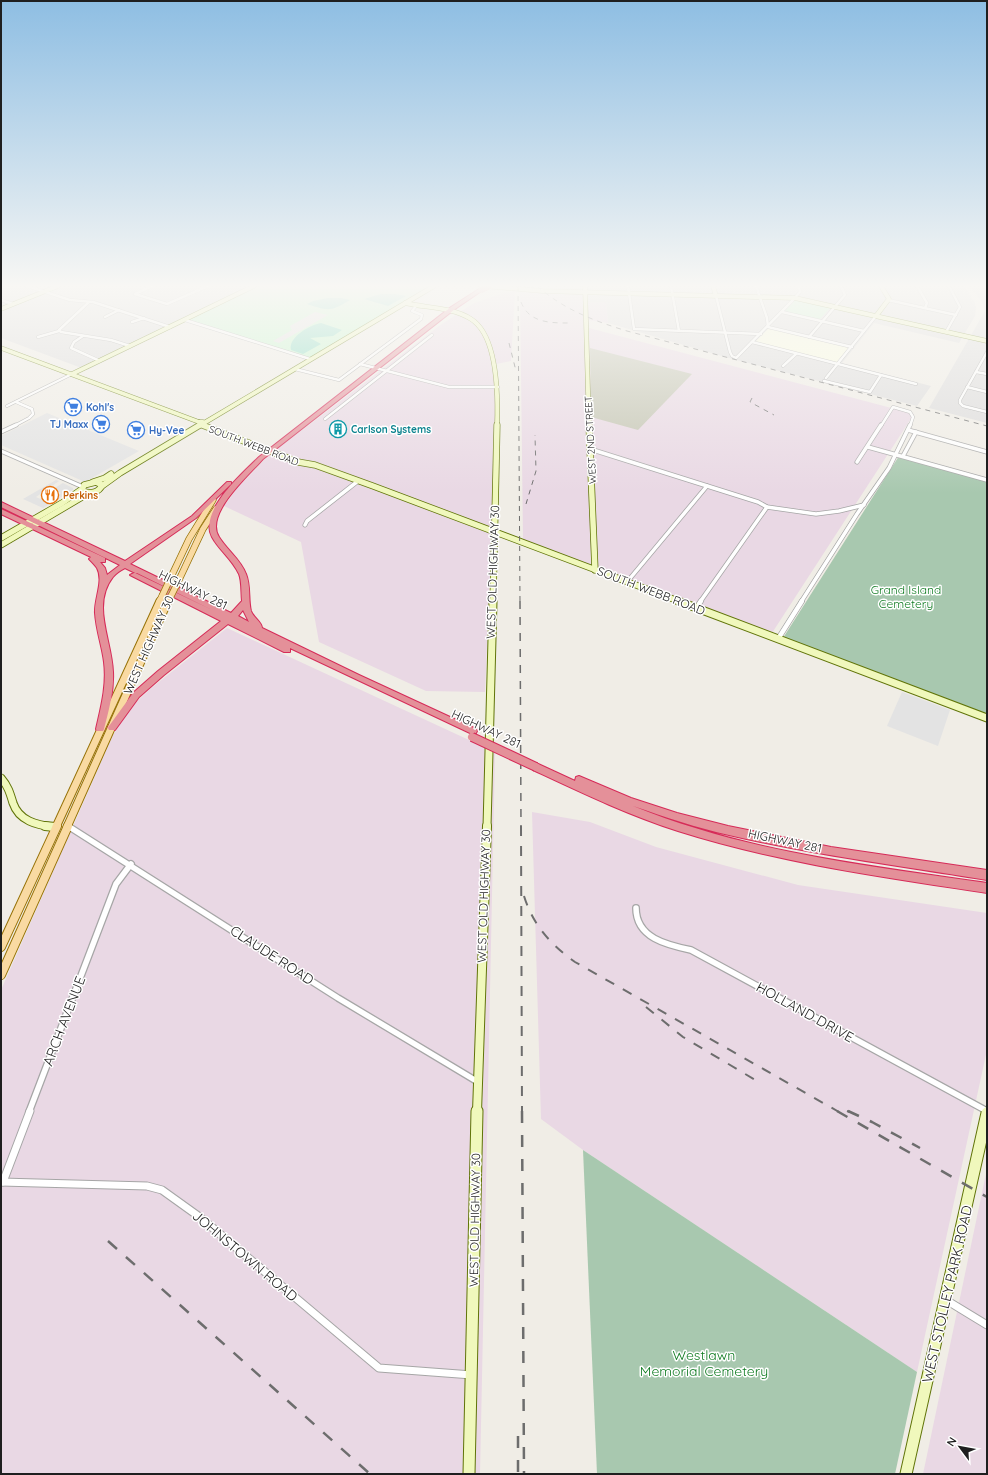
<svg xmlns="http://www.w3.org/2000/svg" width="988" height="1475" font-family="Quicksand,sans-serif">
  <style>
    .residential { fill: #dddcdc }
    .industrial { fill: #e9d8e4 }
    .education { fill: #fcfee1 }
    .construction { fill: #c3c4b2 }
    .cemetery { fill: #a8c8af }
    .park { fill: #c5f8cd }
    .pitch { fill: #87dcc2 }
    .parking { fill: #e3e3e3 }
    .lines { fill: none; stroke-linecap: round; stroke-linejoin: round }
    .street-far4-casing { stroke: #a6a6a6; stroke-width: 3.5 }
    .street-far3-casing { stroke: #a6a6a6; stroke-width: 5 }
    .street-far2-casing { stroke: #a6a6a6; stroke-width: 6 }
    .street-far1-casing { stroke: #a6a6a6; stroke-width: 8 }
    .street-casing { stroke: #a6a6a6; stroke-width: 9 }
    .secondary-far4-casing { stroke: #607408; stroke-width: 5 }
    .secondary-far3-casing { stroke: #607408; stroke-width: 7 }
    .secondary-far2-casing { stroke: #607408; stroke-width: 9 }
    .secondary-far1-casing { stroke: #607408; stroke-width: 10 }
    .secondary-casing { stroke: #607408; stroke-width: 13 }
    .primary-far2-casing { stroke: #967105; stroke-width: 7 }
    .primary-far1-casing { stroke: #967105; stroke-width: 9 }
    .primary-casing { stroke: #967105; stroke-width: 10 }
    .highway-casing { stroke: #d62b58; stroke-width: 2 }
    .street-far4 { stroke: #fff; stroke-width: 2.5 }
    .street-far3 { stroke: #fff; stroke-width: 3.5 }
    .street-far2 { stroke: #fff; stroke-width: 4.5 }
    .street-far1 { stroke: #fff; stroke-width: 5.5 }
    .street { stroke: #fff; stroke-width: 7 }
    .secondary-far4 { stroke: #f0f8bc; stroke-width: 4 }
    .secondary-far3 { stroke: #f0f8bc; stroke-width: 5.5 }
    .secondary-far2 { stroke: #f0f8bc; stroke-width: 7 }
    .secondary-far1 { stroke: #f0f8bc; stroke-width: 8 }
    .secondary { stroke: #f0f8bc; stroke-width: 11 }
    .primary-far2 { stroke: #f9daa2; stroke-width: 5.5 }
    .primary-far1 { stroke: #f9daa2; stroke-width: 7 }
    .primary { stroke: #f9daa2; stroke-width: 8 }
    .highway { fill: #e49099; fill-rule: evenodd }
    .rail-far3 { stroke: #6d6d6d; stroke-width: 1; stroke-dasharray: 5 5; stroke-linecap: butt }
    .rail-far2 { stroke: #6d6d6d; stroke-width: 1.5; stroke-dasharray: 8 8; stroke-linecap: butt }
    .rail-far1 { stroke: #6d6d6d; stroke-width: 2; stroke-dasharray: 10 10; stroke-linecap: butt }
    .rail { stroke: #6d6d6d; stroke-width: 2.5; stroke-dasharray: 12 12; stroke-linecap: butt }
    .primary-bridge-casing { stroke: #967105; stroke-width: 7; stroke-linecap: butt }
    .highway-bridge-far1-casing { stroke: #d62b58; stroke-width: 6; stroke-linecap: butt }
    .highway-bridge-casing { stroke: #d62b58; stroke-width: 10; stroke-linecap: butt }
    .primary-bridge { stroke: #f9daa2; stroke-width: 5.5 }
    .highway-bridge-far1 { stroke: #e49099; stroke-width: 5.5 }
    .highway-bridge { stroke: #e49099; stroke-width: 8 }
    .labels { text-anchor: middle; stroke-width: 3; stroke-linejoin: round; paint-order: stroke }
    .far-shop-label { font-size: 10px; font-weight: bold; fill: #366cbe; stroke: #fff; text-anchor: start }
    .far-culture-label { font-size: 10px; font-weight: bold; fill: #0d838f; stroke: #fff; text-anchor: start }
    .far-street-label { font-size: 10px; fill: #1f1f1f; stroke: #fff }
    .far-food-label { font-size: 10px; font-weight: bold; fill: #c56008; stroke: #fff; text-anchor: start }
    .street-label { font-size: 12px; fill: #1f1f1f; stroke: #fff }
    .park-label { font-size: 12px; fill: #0f7b21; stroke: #fff }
    .near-street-label { font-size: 14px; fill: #1f1f1f; stroke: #fff }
    .near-park-label { font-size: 14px; fill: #0f7b21; stroke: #fff }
  </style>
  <rect width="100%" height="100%" fill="#f0ede6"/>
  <!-- residential -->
  <g class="residential">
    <path d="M1,286H258L87,370L1,338Z"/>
    <path d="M582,286H964L974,301L976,308L975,316L959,343L874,323L842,363L931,386L917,406L725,357L608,323L606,303L583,302Z"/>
    <path d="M969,286H987V423L929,408L985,311L982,302Z"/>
  </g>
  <!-- industrial -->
  <g class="industrial">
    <path d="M542,286H582L583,302L606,303L608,323L589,320V328L914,414L772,633L523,539L520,292L543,293Z"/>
    <path d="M515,291L511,361L491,365L498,387L485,692L426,691L319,642L301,542L224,506L238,487L268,456L439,326L474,303L501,294Z"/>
    <path d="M227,628L495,752L480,1474H1V990L113,735L132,706L150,689Z"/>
    <path d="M532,812L590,822L656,847L798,885L987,913V1050L917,1372L583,1150L541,1119Z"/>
    <path d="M987,1169V1474H923Z"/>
  </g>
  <!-- education -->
  <path class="education" d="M769,328L849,347L837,363L755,342Z"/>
  <!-- construction -->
  <path class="construction" d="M590,348L692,374L638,430L591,417Z"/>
  <!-- cemetery -->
  <g class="cemetery">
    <path d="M899,456L987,481V715L783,638Z"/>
    <path d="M583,1150L917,1372L895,1474H597Z"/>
  </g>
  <!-- park -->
  <g class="park">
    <path d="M258,286H431L310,358L189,320Z"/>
    <path d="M796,299L831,307L819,320L784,312Z"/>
  </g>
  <!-- pitch -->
  <g class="pitch">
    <path d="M381,294H395L406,296L388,306L364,299Z"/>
    <path d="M328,298H341L350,300C330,312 329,311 307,304L313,301Z"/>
    <path d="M321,323L342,330L333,336L310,338L321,344L303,354L291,350C288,337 310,325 321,323Z"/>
  </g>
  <!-- parking -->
  <g class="parking">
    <path d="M315,312L328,315L279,343L273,341L292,330L290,326Z"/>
    <path d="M47,413L139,451L85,482L1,445V436Z"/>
    <path d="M56,480L59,481L36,497L48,502L61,493L53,489L63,483L73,488V490L43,508L23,499Z"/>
    <path d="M902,692L950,710L938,746L887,726Z"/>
  </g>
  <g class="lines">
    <!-- street-far4 casing -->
    <g class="street-far4-casing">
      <g id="street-far4">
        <path d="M27,286L70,300L93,302L170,327"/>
        <path d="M628,286L634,329L761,334"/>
        <path d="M671,286L679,331"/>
        <path d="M756,286L767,318L768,327L852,347"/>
        <path d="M917,286L927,303L925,308"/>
        <path d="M135,294L167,304L208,286"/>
        <path d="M135,294L152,286"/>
        <path d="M716,296L730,352L732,356L736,358L792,301L800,292L799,286"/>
        <path d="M1,300L13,304"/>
        <path d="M888,300L956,315"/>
        <path d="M89,302L59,330L61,332L111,340L130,346"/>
        <path d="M782,312L864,331"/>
        <path d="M105,317L119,310"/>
        <path d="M185,320L310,359"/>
        <path d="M132,322L144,318"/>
        <path d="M946,332L960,307L949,286"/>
        <path d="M83,336L74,342L71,348L100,361"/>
        <path d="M38,337L59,331"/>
        <path d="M809,337L845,295L841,286"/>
        <path d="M752,342L916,384"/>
        <path d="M987,352L960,400V403L963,406L987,412"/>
        <path d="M360,364L449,387H498"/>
        <path d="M783,366L796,354"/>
        <path d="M295,369L339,380L421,319L422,315L412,311L416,306"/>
        <path d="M976,372L987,374"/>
        <path d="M826,378L876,316"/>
        <path d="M824,381L870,392L881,375"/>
        <path d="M967,387L987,392"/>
        <path d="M7,406L72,374"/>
        <path d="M325,419L432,335"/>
        <path d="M14,426L29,418L33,414L32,409L16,402"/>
        <path d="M881,426L893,407L910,412L913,417L910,426"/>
      </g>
    </g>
    <!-- street-far3 casing -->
    <g class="street-far3-casing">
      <g id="street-far3">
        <path d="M908,430L987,452"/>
        <path d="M1,432L16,425"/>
        <path d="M868,447L987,480"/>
        <path d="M590,449L758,502L767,507L816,514L839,511L864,505"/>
        <path d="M1,451L83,487"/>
        <path d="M903,456L916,432"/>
        <path d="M857,462L881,425"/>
        <path d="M305,525L307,521L358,481"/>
        <path d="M627,582L707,486"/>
        <path d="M700,602L767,507"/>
        <path d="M801,602L857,514L889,468L910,425"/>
      </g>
    </g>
    <!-- street-far2 casing -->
    <g class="street-far2-casing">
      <g id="street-far2">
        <path d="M696,608L701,601"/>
        <path d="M778,639L802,601"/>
        <path d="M67,825L70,827"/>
      </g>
    </g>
    <!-- street-far1 casing -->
    <g class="street-far1-casing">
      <g id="street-far1">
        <path d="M68,826L338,998L478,1082"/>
        <path d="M636,908C636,938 667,945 691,950L987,1111"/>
        <path d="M29,1112L116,884L131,864"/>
      </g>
    </g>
    <!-- street casing -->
    <g class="street-casing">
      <g id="street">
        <path d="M1,1182L147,1186L162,1190L201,1218L379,1368L472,1375"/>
        <path d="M3,1182L30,1111"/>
        <path d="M946,1300L987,1325"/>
      </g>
    </g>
    <!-- secondary-far4 casing -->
    <g class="secondary-far4-casing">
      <g id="secondary-far4">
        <path d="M484,286L543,291L795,298L987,341"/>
        <path d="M585,286L589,426"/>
        <path d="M713,286L716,296"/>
        <path d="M405,303C426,308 452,307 471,319C498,336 498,397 497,426"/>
        <path d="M1,309L58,286"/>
        <path d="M876,316L889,299L881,286"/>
        <path d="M1,348L199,422H203"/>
        <path d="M72,374L254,286"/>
        <path d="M199,422L205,426"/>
        <path d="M199,426L434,286"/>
      </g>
    </g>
    <!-- secondary-far3 casing -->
    <g class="secondary-far3-casing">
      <g id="secondary-far3">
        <path d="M202,425L298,462L315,465L373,486L681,602"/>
        <path d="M589,425L595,570"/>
        <path d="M93,482L105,478L111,474"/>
        <path d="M96,482L102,485C99,493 90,494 82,491L84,485Z"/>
        <path d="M102,486L120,473L200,425"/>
        <path d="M1,538L62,503L82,489"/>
        <path d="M1,545L89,493"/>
        <path d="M493,602L497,425"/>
      </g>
    </g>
    <!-- secondary-far2 casing -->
    <g class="secondary-far2-casing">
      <g id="secondary-far2">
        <path d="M678,601L987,718"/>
        <path d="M1,778C8,786 10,793 13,803C19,821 37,825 53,827"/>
        <path d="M487,827L493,601"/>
      </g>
    </g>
    <!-- secondary-far1 casing -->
    <g class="secondary-far1-casing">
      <g id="secondary-far1">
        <path d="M45,826L55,827"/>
        <path d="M477,1112L487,826"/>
      </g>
    </g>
    <!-- secondary casing -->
    <g class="secondary-casing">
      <g id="secondary">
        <path d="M469,1474L477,1111"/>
        <path d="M906,1474L987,1113"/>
      </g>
    </g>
    <!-- primary-far2 casing -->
    <g class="primary-far2-casing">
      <g id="primary-far2">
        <path d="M171,577L189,539L213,500"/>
        <path d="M178,582L203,529L216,509"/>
        <path d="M159,602L162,596"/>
        <path d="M168,602L169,600"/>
      </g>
    </g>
    <!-- primary-far1 casing -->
    <g class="primary-far1-casing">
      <g id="primary-far1">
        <path d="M56,827L160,601"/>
        <path d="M67,827L168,601"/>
      </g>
    </g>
    <!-- primary casing -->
    <g class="primary-casing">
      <g id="primary">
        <path d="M1,947L57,826"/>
        <path d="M1,975L68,826"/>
      </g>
    </g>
    <!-- highway casing -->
    <g class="highway-casing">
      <g id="highway">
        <path d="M479,289L483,290L455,309L263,459C249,475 204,514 219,537C227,550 241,560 246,574C251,586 248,599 251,611C253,617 262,622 262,628L359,675L476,729L477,731L476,733H470L290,648V652H284L228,624L164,675L139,697L115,730H109L108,728L109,726L133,693L158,671L221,621L130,575L134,573H137L212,610L125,568C121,570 116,573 113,577C91,605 112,640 113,672C114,691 109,710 104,729L103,731H97L96,729C101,707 107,685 104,662C102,646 96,630 95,613C94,599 104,581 97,568C95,565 92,562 89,559L91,557L1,514V509L105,558V562H100L105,568L107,575L120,565L1,507V502L125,561L192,516L227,482H231V484L196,518L130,564L231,613L242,601C241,592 242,581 239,574C232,559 219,550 212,537C198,511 243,473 259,457L451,307ZM243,610L249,622L238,616Z"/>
        <path d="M536,763L575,781L576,777L579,776L631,798L677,813L728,826L831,847L987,870V880C901,866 814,855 729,835C697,828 665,817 633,806C746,852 868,866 987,883V893C883,877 779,863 678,831C628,815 580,792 533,770L531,767L533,764Z"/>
      </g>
    </g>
    <!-- street-far4 -->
    <use href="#street-far4" class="street-far4"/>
    <!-- street-far3 -->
    <use href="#street-far3" class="street-far3"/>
    <!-- street-far2 -->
    <use href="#street-far2" class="street-far2"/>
    <!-- street-far1 -->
    <use href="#street-far1" class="street-far1"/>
    <!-- street -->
    <use href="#street" class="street"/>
    <!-- secondary-far4 -->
    <use href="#secondary-far4" class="secondary-far4"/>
    <!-- secondary-far3 -->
    <use href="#secondary-far3" class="secondary-far3"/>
    <!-- secondary-far2 -->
    <use href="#secondary-far2" class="secondary-far2"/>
    <!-- secondary-far1 -->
    <use href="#secondary-far1" class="secondary-far1"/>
    <!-- secondary -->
    <use href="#secondary" class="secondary"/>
    <!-- primary-far2 -->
    <use href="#primary-far2" class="primary-far2"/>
    <!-- primary-far1 -->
    <use href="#primary-far1" class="primary-far1"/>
    <!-- primary -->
    <use href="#primary" class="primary"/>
    <!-- highway -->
    <use href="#highway" class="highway"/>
    <!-- rail-far3 -->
    <g class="rail-far3">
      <path d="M518,286L520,602"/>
      <path d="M537,286C563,309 594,321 627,331L987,426"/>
      <path d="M521,302C529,323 550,323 570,323"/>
      <path d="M509,343L516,371"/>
      <path d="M752,398L750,402L774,415"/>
      <path d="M526,504L536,471L535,435"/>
    </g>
    <!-- rail-far2 -->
    <path class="rail-far2" d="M520,601L521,827"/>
    <!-- rail-far1 -->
    <g class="rail-far1">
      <path d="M521,826L522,1112"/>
      <path d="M524,896C533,925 550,944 575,962L839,1112"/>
      <path d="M646,1007L683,1037L757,1081"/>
      <path d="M847,1111L850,1112"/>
    </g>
    <!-- rail -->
    <g class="rail">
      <path d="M522,1111L524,1474"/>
      <path d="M837,1111L987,1197"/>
      <path d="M848,1111L872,1122L920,1148"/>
      <path d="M108,1241L370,1474"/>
      <path d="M518,1436V1474"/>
    </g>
    <!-- primary-bridge casing -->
    <g class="primary-bridge-casing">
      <g id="primary-bridge">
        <path d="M162,596L171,577"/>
        <path d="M169,600L178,582"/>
      </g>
    </g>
    <!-- highway-bridge-far1 casing -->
    <g class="highway-bridge-far1-casing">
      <path id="highway-bridge-far1" d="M481,290L489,286"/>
    </g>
    <!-- highway-bridge casing -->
    <g class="highway-bridge-casing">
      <path id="highway-bridge" d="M472,737L536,767"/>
    </g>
    <!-- primary-bridge -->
    <use href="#primary-bridge" class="primary-bridge"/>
    <!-- highway-bridge-far1 -->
    <use href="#highway-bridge-far1" class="highway-bridge-far1"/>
    <!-- highway-bridge -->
    <use href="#highway-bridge" class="highway-bridge"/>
  </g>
  <!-- sky -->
  <linearGradient id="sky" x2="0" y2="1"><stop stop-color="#8ebee3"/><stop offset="0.58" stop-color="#f8f7f4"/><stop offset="1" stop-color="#f8f7f4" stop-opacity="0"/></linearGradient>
  <rect width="988" height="493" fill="url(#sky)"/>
  <!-- icons -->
  <defs>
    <g id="supermarket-ring" transform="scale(0.9)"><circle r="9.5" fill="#fff" stroke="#3f7fe0" stroke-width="1.5"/><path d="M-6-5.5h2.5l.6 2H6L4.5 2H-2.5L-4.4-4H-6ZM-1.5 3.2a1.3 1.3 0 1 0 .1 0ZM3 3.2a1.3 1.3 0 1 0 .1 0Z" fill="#3f7fe0"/></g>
    <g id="building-ring" transform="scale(0.9)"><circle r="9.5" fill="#fff" stroke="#0f9aa8" stroke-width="1.5"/><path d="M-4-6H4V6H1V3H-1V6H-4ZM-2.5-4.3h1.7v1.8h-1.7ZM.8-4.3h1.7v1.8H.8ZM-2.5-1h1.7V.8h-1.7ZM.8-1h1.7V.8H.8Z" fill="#0f9aa8"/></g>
    <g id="restaurant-ring" transform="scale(0.9)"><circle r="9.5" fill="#fff" stroke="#e8710a" stroke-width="1.5"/><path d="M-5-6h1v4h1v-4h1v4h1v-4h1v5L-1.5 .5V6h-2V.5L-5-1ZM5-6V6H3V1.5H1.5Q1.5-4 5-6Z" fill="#e8710a"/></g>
  </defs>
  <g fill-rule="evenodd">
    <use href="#supermarket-ring" x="73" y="407"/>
    <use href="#supermarket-ring" x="101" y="424"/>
    <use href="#building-ring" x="338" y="429"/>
    <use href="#supermarket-ring" x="136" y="430"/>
    <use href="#restaurant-ring" x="50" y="495"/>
  </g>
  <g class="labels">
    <!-- far-shop labels -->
    <g class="far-shop-label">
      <text x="86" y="411">Kohl's</text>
      <text x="88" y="428" text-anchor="end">TJ Maxx</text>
      <text x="149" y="434">Hy-Vee</text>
    </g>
    <!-- far-culture labels -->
    <g class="far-culture-label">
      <text x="351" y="433">Carlson Systems</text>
    </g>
    <!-- far-street labels -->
    <g class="far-street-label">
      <text transform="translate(590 440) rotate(-93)" y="4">WEST 2ND STREET</text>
      <text transform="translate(254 445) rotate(21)" y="4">SOUTH WEBB ROAD</text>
    </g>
    <!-- far-food labels -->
    <g class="far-food-label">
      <text x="63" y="499">Perkins</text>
    </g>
    <!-- street labels -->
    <g class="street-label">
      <text transform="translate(493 572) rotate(-88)" y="4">WEST OLD HIGHWAY 30</text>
      <text transform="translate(193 590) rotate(26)" y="4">HIGHWAY 281</text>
      <text transform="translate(651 591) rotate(21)" y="4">SOUTH WEBB ROAD</text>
      <text transform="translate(149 645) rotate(-66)" y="4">WEST HIGHWAY 30</text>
      <text transform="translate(486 729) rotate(25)" y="4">HIGHWAY 281</text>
      <text transform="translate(785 841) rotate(12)" y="4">HIGHWAY 281</text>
      <text transform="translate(484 896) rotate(-88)" y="4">WEST OLD HIGHWAY 30</text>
      <text transform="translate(475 1220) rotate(-89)" y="4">WEST OLD HIGHWAY 30</text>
    </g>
    <!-- park labels -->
    <g class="park-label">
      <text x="906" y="594">Grand Island<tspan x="906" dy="14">Cemetery</tspan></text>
    </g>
    <!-- near-street labels -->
    <g class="near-street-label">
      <text transform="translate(272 955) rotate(33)" y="5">CLAUDE ROAD</text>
      <text transform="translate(805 1012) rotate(29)" y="5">HOLLAND DRIVE</text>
      <text transform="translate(64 1021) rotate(-69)" y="5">ARCH AVENUE</text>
      <text transform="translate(245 1256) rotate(40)" y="5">JOHNSTOWN ROAD</text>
      <text transform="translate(947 1294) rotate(-77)" y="5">WEST STOLLEY PARK ROAD</text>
    </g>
    <!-- near-park labels -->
    <g class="near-park-label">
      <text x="704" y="1360">Westlawn<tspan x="704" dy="16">Memorial Cemetery</tspan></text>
    </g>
  </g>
  <!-- border -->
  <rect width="988" height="1475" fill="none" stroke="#1f1f1f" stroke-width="4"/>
  <!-- north arrow -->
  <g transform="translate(960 1447) rotate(302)" stroke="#ffffff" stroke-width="3" paint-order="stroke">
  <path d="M0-3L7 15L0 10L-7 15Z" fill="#1f1f1f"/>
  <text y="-6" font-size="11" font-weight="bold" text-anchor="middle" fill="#1f1f1f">N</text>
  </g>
</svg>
